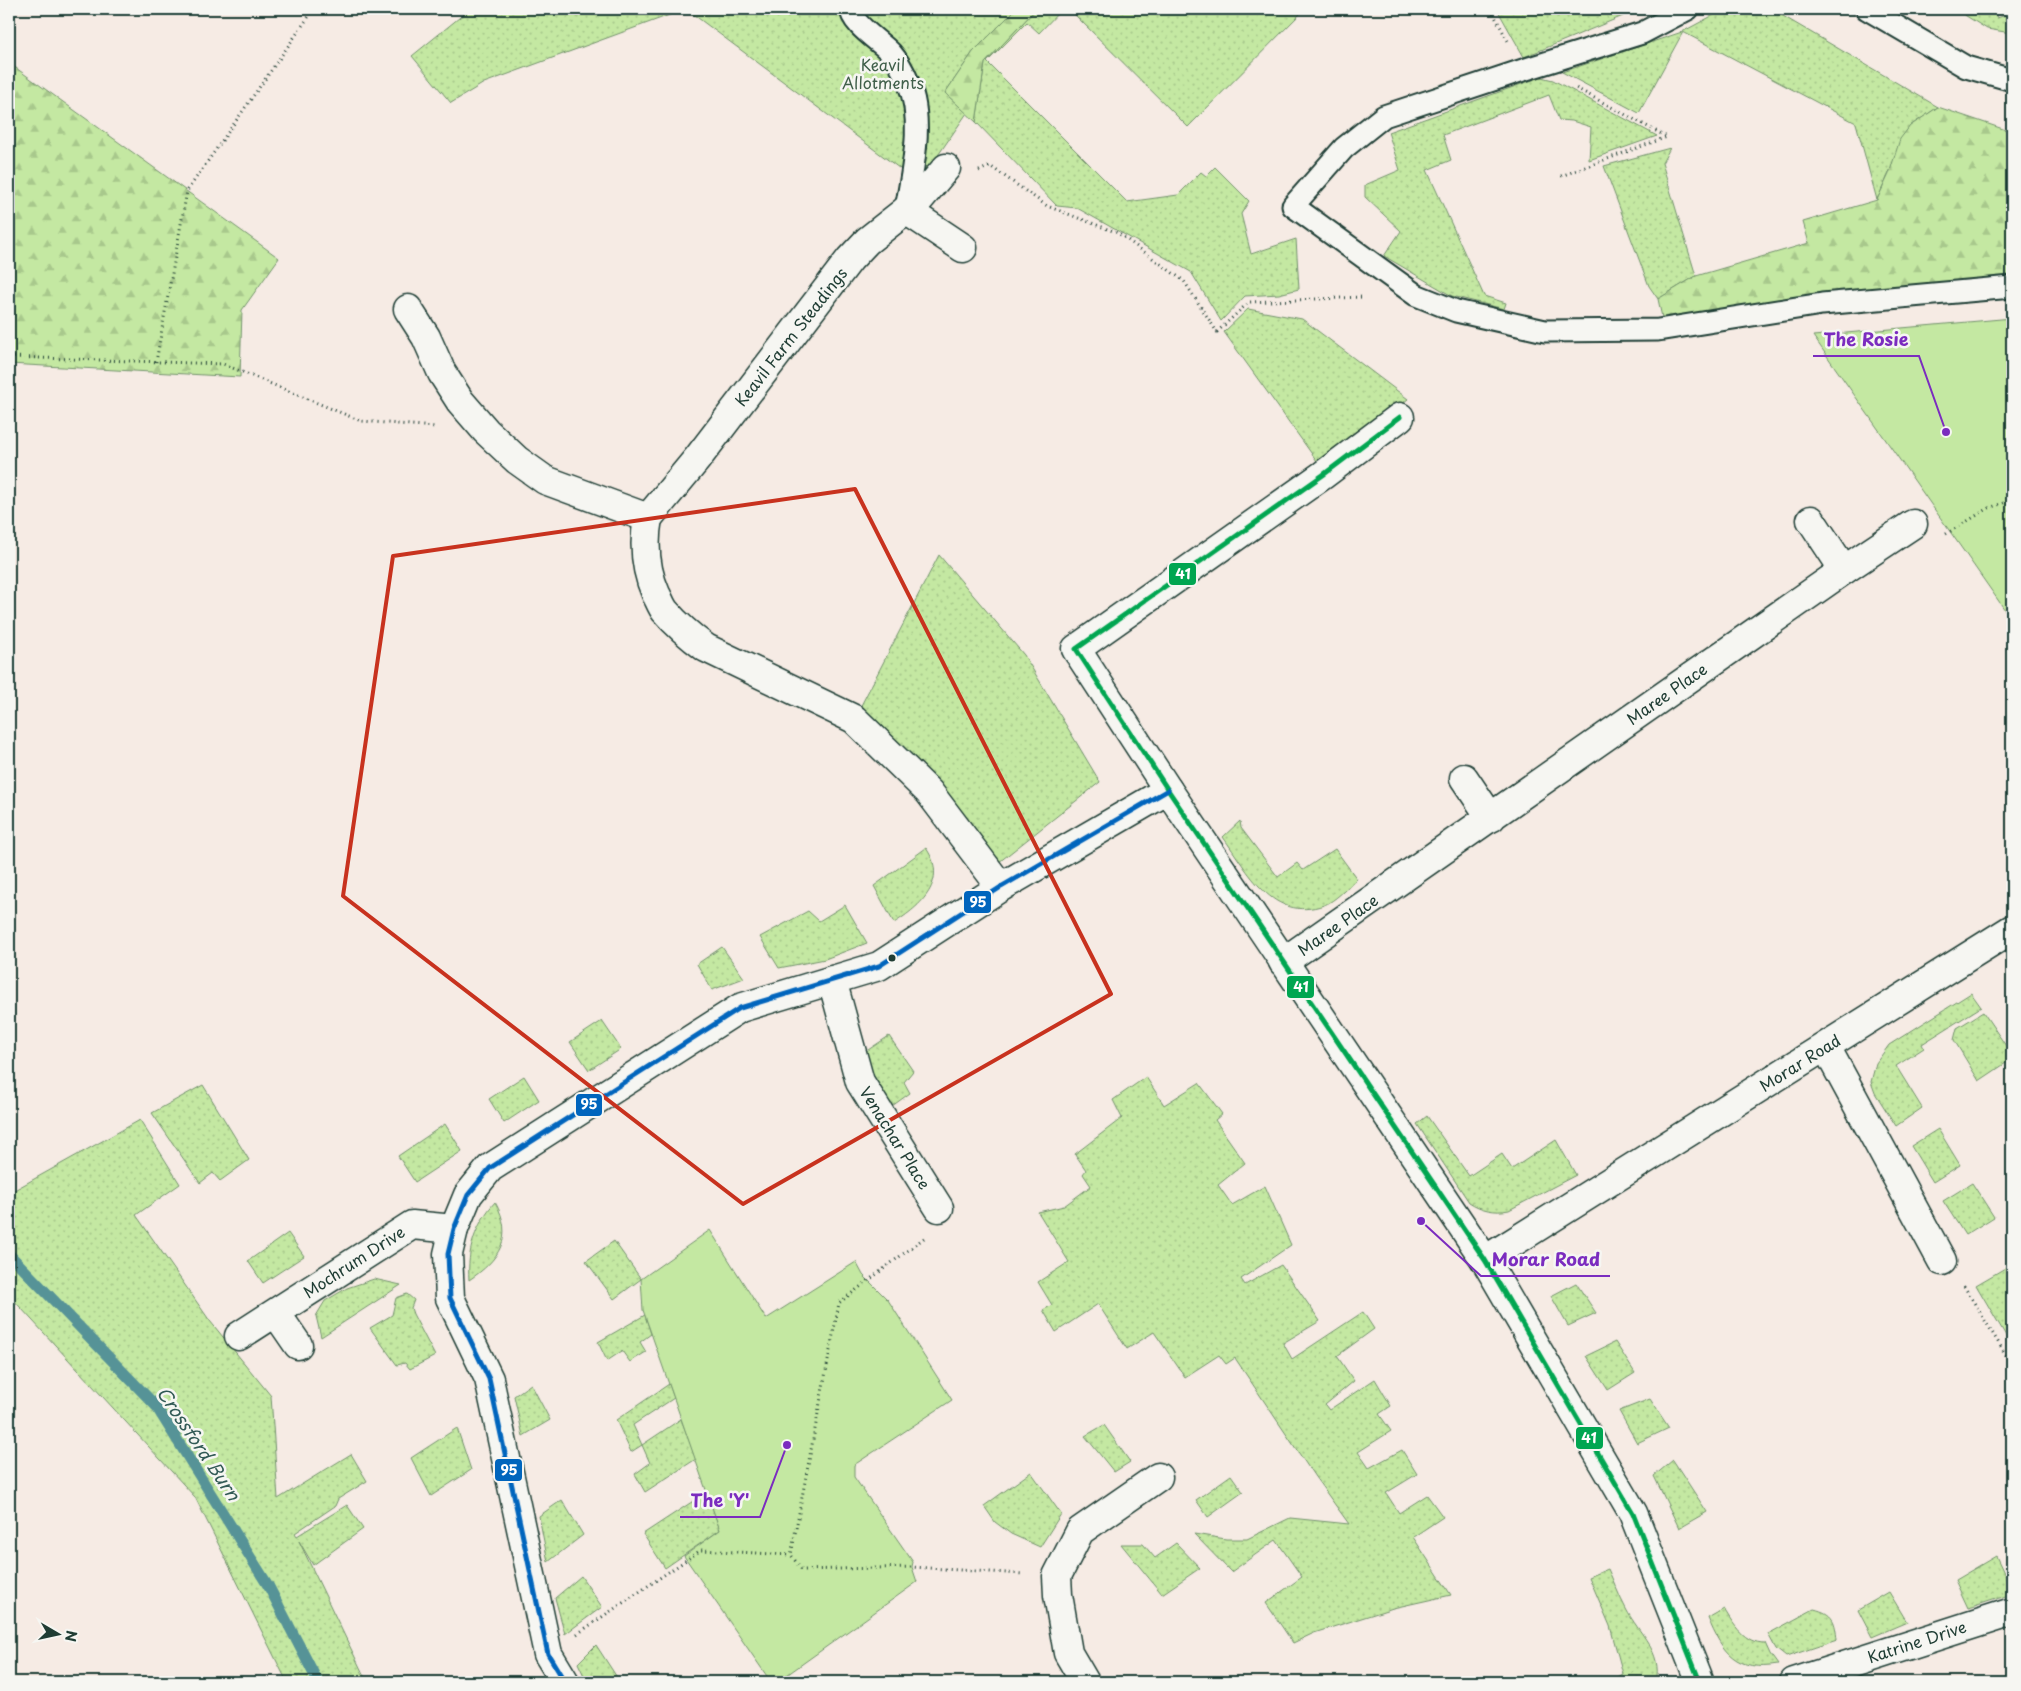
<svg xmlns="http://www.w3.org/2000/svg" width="2021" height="1691" font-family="'Playpen Sans',sans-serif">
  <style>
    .grass { fill: url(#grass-dots); stroke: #72926b }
    .forest { fill: url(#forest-firs); stroke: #72926b }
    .park { fill: #c4e8a2; stroke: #72926b }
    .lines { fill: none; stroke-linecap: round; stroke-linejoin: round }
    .stream { stroke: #579397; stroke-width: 11 }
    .lane-casing { stroke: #1f3d34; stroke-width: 25 }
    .street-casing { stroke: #1f3d34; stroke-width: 31 }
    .path { stroke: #1f3d34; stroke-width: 3; stroke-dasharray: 1 4; stroke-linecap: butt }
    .lane { stroke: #f6f6f2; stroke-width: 21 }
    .street { stroke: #f6f6f2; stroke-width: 28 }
    .bus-1-casing { stroke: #f6f6f2; stroke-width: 9 }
    .bus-2-casing { stroke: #f6f6f2; stroke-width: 9 }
    .bus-1 { stroke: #00a651; stroke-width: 5 }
    .bus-2 { stroke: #0065bd; stroke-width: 5 }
    .marked { fill: none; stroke: #c8321e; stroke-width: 4; stroke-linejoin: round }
    .bus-dot { fill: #1f3d34; stroke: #f6f6f2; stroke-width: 2 }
    .labels { text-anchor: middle; stroke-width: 5; stroke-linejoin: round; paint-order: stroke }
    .park-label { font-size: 16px; fill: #405f4a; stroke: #f6f6f2 }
    .street-label { font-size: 16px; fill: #1f3d34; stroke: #f6f6f2 }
    .water-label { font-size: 18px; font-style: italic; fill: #325a55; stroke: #f6f6f2 }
    .leader { fill: none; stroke: #7b2cbf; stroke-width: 2 }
    .callout-dot { fill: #7b2cbf; stroke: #f6f6f2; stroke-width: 2 }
    .callout-label { font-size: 18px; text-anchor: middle; font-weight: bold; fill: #7b2cbf; stroke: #f6f6f2; stroke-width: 5; stroke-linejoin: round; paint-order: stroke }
    .line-badge { stroke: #f6f6f2; stroke-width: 2 }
    .badge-label { font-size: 14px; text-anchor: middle; font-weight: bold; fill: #fff }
  </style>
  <defs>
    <pattern id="grass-dots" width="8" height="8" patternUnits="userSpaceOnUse" patternTransform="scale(1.25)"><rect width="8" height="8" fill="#c4e8a2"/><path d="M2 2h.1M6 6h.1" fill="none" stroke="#a8c88c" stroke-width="1.8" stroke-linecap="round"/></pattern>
    <pattern id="forest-firs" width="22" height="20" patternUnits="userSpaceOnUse" patternTransform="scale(1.25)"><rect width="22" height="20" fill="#c4e8a2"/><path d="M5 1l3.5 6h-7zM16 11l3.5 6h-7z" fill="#a8c88c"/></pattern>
  </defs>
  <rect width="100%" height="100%" fill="#f6ebe4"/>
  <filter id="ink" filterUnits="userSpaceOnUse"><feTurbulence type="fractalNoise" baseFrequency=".02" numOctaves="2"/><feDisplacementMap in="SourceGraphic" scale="10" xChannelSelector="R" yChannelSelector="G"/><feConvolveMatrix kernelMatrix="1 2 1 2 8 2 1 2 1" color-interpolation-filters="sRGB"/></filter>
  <g filter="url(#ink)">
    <!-- grass -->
    <g class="grass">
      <path d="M470,9H686L484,83L451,103L412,56Z"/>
      <path d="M686,9H1016L973,52L945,93L967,113L919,183Z"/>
      <path d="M1036,9H1062L1039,33L1027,22L987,62L1127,202L1178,195L1201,172L1206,176L1215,167L1249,201L1241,214L1251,254L1296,239L1299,289L1279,294L1245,296L1221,321L1191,272L1077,208L1057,206L976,122L985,63Z"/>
      <path d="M1069,9H1305L1188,127Z"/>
      <path d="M1497,9H1596L1599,14L1609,9H1618L1623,16L1524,57Z"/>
      <path d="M1725,9H1771L1938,107L1910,126L1877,200L1856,123L1683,32L1639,113L1562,72L1682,32Z"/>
      <path d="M1955,9H1993L1997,18L2012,13V53L2009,54L2011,33L1987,29Z"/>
      <path d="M1541,77L1553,80L1657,136L1589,160L1591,127L1572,121L1559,120L1549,95L1443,135L1451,160L1427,170L1484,296L1506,303L1504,309L1452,296L1384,256L1401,231L1365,197V185L1400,170L1388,132Z"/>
      <path d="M1670,148L1662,163L1696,276L1658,299L1649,286L1604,166Z"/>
      <path d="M1248,309L1302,319L1408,399L1322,468L1224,332Z"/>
      <path d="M939,555L1024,655L1100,782L989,870L854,719Z"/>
      <path d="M1240,821L1241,828L1278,877L1297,863L1303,870L1335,849L1357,879C1349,886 1334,902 1324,905C1272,923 1248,871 1223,837Z"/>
      <path d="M926,848C949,881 921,906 894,923L874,886Z"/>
      <path d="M845,905L867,943L825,959L779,968L760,937L808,911L819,921Z"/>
      <path d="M722,947L744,978L712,990L697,964Z"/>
      <path d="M1971,993L1981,1007L1922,1044L1924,1048L1896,1066L1922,1108L1896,1126L1875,1093L1871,1082L1876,1063L1889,1045Z"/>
      <path d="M1983,1012L2006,1046L2012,1042V1059L1979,1081L1954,1040L1957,1028Z"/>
      <path d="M602,1021L621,1049L589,1070L570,1042Z"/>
      <path d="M889,1036L913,1071L904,1082L910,1093L888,1109L862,1054Z"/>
      <path d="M524,1076L539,1100L504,1123L489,1099Z"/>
      <path d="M1146,1077L1164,1105L1199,1083L1222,1114L1215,1120L1245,1163L1218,1185L1232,1205L1265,1186L1291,1245L1241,1279L1245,1285L1281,1265L1320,1321L1283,1343L1292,1359L1363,1312L1374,1329L1337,1356L1354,1381L1325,1405L1329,1410L1375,1379L1391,1406L1379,1414L1391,1431L1358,1452L1369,1468L1402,1450L1417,1474L1386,1493L1399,1513L1427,1495L1443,1517L1413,1537L1451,1595L1393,1608L1314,1633L1293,1643L1266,1603L1302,1577L1276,1540L1231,1572L1194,1534L1226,1539H1247L1290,1518L1349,1524L1315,1477L1235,1358L1226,1364L1219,1355L1185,1377L1154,1332L1127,1349L1098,1304L1056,1332L1043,1310L1052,1305L1038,1282L1069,1262L1038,1212L1064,1206L1091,1186L1083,1174L1086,1170L1075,1154L1122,1118L1113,1100Z"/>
      <path d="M203,1085L249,1160L220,1181L213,1173L200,1183L152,1113Z"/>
      <path d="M1427,1116L1469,1176L1502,1154L1512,1169L1556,1140L1576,1175L1509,1210C1495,1213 1481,1210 1469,1202L1417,1124Z"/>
      <path d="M140,1120L180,1184L136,1215L210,1321L271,1396L278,1499L351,1454L367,1481L338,1499L335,1506L295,1533L297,1536L347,1505L363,1529L313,1565L299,1541L367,1682H287L195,1497L9,1295V1193Z"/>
      <path d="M445,1124L462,1151L415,1182L398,1156Z"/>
      <path d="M1938,1129L1960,1165L1933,1182L1911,1146Z"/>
      <path d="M1972,1183L1994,1217L1965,1235L1943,1201Z"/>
      <path d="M495,1202C515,1237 499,1260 469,1280C467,1250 475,1225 495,1202Z"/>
      <path d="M288,1233L304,1256L263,1283L248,1261Z"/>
      <path d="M614,1241L641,1279L614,1299L586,1261Z"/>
      <path d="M2012,1264V1346L1976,1285Z"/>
      <path d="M374,1279L401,1285L321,1337L316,1316L325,1301L347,1288Z"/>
      <path d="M1576,1283L1596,1313L1568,1326L1551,1296Z"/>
      <path d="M407,1294L414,1300L411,1308L413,1314L435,1356L410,1369L405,1363L397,1365L370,1328L392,1315L396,1298Z"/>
      <path d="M645,1315L651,1334L640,1342L646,1352L630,1362L622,1351L607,1361L598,1342Z"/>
      <path d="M1615,1342L1635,1373L1608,1390L1586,1356Z"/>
      <path d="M531,1384L550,1420L523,1436L514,1396Z"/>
      <path d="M669,1384L674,1398L633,1425L642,1445L681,1419L696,1459L645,1492L635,1474L650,1463L642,1445L631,1452L616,1420Z"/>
      <path d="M1650,1399L1669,1428L1637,1443L1619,1411Z"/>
      <path d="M1104,1425L1130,1462L1114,1472L1085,1436Z"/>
      <path d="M457,1428L471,1470L431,1496L411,1458Z"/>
      <path d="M1673,1460L1707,1512L1679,1528L1654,1476Z"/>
      <path d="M1031,1472L1061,1514L1040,1547L1011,1534L995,1522L984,1506Z"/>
      <path d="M1231,1475L1243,1492L1208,1517L1196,1500Z"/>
      <path d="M707,1492L720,1530L665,1568L643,1534Z"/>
      <path d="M562,1500L583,1535L548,1562L539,1516Z"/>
      <path d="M1176,1543L1200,1568L1162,1594L1121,1544H1143L1155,1558Z"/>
      <path d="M1996,1556L2012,1590V1594L1968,1608L1955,1580Z"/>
      <path d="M1608,1569C1614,1582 1619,1596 1626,1609C1639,1634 1663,1652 1656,1682H1609L1623,1674L1610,1626L1589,1577Z"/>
      <path d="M581,1576L602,1607L565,1634L555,1598Z"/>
      <path d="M1889,1592L1907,1622L1872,1637L1858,1610Z"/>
      <path d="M1724,1609C1734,1625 1744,1643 1765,1643L1770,1654L1778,1665C1737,1672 1722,1653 1708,1618Z"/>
      <path d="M1814,1609C1834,1614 1835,1621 1837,1640L1786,1657L1776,1649L1768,1634Z"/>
      <path d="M596,1645L620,1682H587L578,1663Z"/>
    </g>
    <!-- forest -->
    <g class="forest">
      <path d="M1016,9H1036L985,63L976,122L945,93L973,52Z"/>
      <path d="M9,63L279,258L242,310L240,377L9,364Z"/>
      <path d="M1938,107L2012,132V276L1789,298L1663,322L1658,299L1696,276L1809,243L1803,222L1877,200L1889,174L1900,139L1910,126Z"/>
    </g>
    <!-- park -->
    <g class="park">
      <path d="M2012,318V620L1813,336Z"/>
      <path d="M710,1230L766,1319L856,1262L863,1275L888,1300L952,1400L854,1465V1477L913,1562L912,1567L917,1582L777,1682H771L684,1556L720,1530L643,1310L641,1279Z"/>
    </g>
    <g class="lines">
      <!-- stream -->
      <path class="stream" d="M9,1254L156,1406L269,1587L318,1682"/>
      <!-- lane casing -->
      <g class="lane-casing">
        <g id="lane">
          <path d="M851,9C851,24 881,42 891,53C898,61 904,72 908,82C925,120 912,171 906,210"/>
          <path d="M1688,9L1642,33L1523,70L1384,116L1344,148L1293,206L1416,295L1456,311L1545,331L1658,330L1822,304L2012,287"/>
          <path d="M1867,9L1966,67L2012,80"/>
        </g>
      </g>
      <!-- street casing -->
      <g class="street-casing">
        <g id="street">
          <path d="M906,210L963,248"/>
          <path d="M408,309L426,337L442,373L460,401L486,431L517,460L545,480L648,518L697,459L850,259L867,241L919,200L946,168"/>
          <path d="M1400,417L1323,475L1076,649L1168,790L1485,1260L1633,1513L1700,1682"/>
          <path d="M648,518C643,545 645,569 656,594C659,599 661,606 665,611C677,625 691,637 706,648L854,719L929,792L1001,887"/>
          <path d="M1811,520L1844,570"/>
          <path d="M1464,778L1491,818"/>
          <path d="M1283,962L1844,570L1913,524"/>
          <path d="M832,980L860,1082L939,1208"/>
          <path d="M1826,1047L1942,1261"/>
          <path d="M1485,1260L2012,929"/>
          <path d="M276,1313L298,1345"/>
          <path d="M239,1336L412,1225L454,1229"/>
          <path d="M565,1682L548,1654L489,1379L450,1298L448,1254L454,1229L468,1195L490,1168L740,1008L879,966L1001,887L1168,790"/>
          <path d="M1085,1682L1068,1653L1058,1595L1057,1576L1080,1531L1158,1477"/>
          <path d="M1794,1682L2012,1612"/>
        </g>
      </g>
      <!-- path -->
      <g class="path">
        <path d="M1491,9L1509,43"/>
        <path d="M979,171L990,166L1047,206L1118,233L1184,281L1217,332L1249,302L1363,297"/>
        <path d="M1561,176L1667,137L1574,87"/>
        <path d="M9,357L223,364L361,421L436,427"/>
        <path d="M156,362L187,191L314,9"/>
        <path d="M1946,534L1989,508L2012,500"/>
        <path d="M924,1238L839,1303L791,1555L802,1570L912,1567L1023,1574"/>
        <path d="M1964,1286L2012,1365"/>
        <path d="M577,1634L701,1550L791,1555"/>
      </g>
      <!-- lane -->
      <use href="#lane" class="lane"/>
      <!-- street -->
      <use href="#street" class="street"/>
      <!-- bus-1 casing -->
      <g class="bus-1-casing">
        <path id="bus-1" d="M1400,417L1323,475L1076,649L1168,790L1485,1260L1633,1513L1700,1682"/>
      </g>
      <!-- bus-2 casing -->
      <g class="bus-2-casing">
        <path id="bus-2" d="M565,1682L548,1654L489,1379L450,1298L448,1254L454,1229L468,1195L490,1168L740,1008L879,966L1001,887L1168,790"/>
      </g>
      <!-- bus-1 -->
      <use href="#bus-1" class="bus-1"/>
      <!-- bus-2 -->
      <use href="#bus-2" class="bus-2"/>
    </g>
  </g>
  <!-- marked area -->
  <path class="marked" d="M855,489L1111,994L743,1204L343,896L393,556Z"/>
  <!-- markers -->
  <circle class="bus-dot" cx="892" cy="958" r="4.5"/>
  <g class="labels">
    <!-- park labels -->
    <g class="park-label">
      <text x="883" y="71">Keavil<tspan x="883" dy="18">Allotments</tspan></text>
    </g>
    <!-- street labels -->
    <g class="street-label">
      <text transform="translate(791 337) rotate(-52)" y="6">Keavil Farm Steadings</text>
      <text transform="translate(1667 694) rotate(-35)" y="6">Maree Place</text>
      <text transform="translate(1338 925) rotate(-35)" y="6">Maree Place</text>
      <text transform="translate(1800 1063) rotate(-32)" y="6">Morar Road</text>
      <text transform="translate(895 1138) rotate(58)" y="6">Venachar Place</text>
      <text transform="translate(354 1262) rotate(-33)" y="6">Mochrum Drive</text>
      <text transform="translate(1917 1642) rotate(-18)" y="6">Katrine Drive</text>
    </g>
    <!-- water labels -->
    <g class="water-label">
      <text transform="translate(198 1444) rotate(56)" y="6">Crossford Burn</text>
    </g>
  </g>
  <!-- callouts -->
  <path class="leader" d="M1946 432L1919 356H1813M1421 1221L1481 1276H1610M787 1445L760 1517H680"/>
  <g class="callout-dot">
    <circle cx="1946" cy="432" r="5"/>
    <circle cx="1421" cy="1221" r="5"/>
    <circle cx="787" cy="1445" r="5"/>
  </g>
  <g class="callout-label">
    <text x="1866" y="346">The Rosie</text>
    <text x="1546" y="1266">Morar Road</text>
    <text x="720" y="1507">The 'Y'</text>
  </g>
  <g class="line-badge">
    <rect x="1168" y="562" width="29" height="24" rx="5" fill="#00a651"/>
    <rect x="963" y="890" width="29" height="24" rx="5" fill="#0065bd"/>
    <rect x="1286" y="975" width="29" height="24" rx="5" fill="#00a651"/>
    <rect x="575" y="1093" width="28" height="24" rx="5" fill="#0065bd"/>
    <rect x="1575" y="1426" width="29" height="24" rx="5" fill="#00a651"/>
    <rect x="494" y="1458" width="29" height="24" rx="5" fill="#0065bd"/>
  </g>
  <g class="badge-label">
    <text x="1183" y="579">41</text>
    <text x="978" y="907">95</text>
    <text x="1301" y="992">41</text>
    <text x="589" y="1109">95</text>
    <text x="1589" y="1443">41</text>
    <text x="509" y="1475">95</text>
  </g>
  <!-- margin -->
  <rect width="2021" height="1691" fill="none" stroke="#f6f6f2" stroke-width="30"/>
  <rect x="15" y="15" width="1991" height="1661" fill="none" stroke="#1f3d34" stroke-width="2" filter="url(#ink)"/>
  <!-- north arrow -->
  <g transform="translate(58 1634) rotate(99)" stroke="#f6f6f2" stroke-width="4" paint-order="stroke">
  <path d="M0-4L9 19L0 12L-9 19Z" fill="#1f3d34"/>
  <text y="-8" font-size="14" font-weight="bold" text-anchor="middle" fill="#1f3d34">N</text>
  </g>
</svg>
